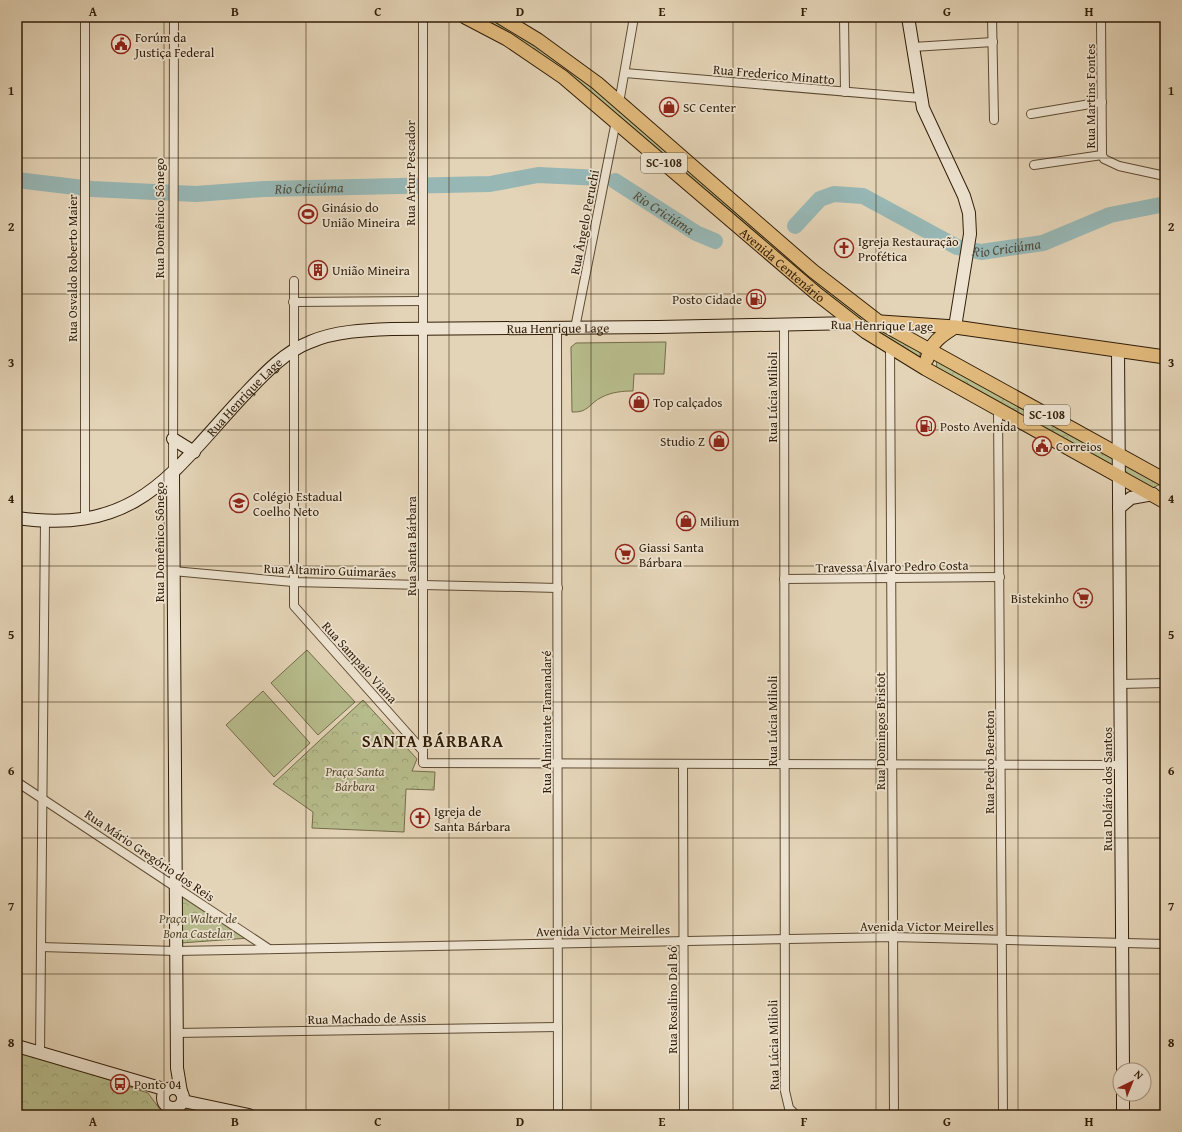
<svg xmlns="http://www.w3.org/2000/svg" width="1182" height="1132" font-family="'Gentium Book Plus',serif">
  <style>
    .grass { fill: #b7bc8c; stroke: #746c4a }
    .forest { fill: url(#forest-crowns); stroke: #746c4a }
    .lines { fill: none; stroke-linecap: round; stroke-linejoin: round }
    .river { stroke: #97b7b5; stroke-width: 16 }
    .street-casing { stroke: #5e4b33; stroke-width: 10 }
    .secondary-casing { stroke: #311d07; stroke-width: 14 }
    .primary-casing { stroke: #311d07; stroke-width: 15 }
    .street { stroke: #ede3d0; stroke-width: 8 }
    .secondary { stroke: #ede3d0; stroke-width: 12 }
    .primary { stroke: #e2ba7c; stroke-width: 13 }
    .grid { fill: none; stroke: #311d07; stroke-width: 1; stroke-opacity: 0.55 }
    .labels { text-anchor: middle; stroke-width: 3.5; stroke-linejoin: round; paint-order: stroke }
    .shield { fill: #ede3d0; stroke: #695843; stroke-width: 1 }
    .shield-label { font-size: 12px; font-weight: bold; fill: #311d07 }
    .poi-label { font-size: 13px; fill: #311d07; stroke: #ede3d0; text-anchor: start }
    .street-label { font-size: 13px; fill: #311d07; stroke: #ede3d0 }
    .park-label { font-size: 13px; font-style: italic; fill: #594d2f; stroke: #ede3d0 }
    .water-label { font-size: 14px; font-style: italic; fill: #504b3b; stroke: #ede3d0 }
    .district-label { font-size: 17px; font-weight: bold; letter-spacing: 1px; fill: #311d07; stroke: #ede3d0 }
    .neatline { fill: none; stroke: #311d07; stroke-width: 1.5 }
    .grid-label { font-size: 13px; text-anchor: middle; font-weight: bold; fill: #311d07 }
  </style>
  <defs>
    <pattern id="forest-crowns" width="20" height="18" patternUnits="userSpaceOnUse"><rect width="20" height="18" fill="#b7bc8c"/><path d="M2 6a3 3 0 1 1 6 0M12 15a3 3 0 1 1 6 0" fill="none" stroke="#9ea177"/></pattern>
  </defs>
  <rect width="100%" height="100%" fill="#e4d4b7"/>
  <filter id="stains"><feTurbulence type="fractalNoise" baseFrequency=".005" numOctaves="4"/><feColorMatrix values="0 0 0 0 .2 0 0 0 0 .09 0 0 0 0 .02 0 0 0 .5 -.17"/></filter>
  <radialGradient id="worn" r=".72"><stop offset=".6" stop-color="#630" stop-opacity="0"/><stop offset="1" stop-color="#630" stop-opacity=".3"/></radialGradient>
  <!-- grass -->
  <g class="grass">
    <path d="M666,342L664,374H634L633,391C623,391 612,392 602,397C589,403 589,413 572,412L571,347L576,343Z"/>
    <path d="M307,650L355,702L318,735L271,683Z"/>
    <path d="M263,691L310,743L274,777L226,725Z"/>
  </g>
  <!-- forest -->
  <g class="forest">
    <path d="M473,17H494L559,57L709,183L921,349L919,360L867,328L650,147Z"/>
    <path d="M936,357L1161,484L1150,489L937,371Z"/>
    <path d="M363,700L417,759L412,771L435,772L434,790L406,789L404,832L312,828L313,812L273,784Z"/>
    <path d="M181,894L249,938L181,943Z"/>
    <path d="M17,1049L148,1093L164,1115H17Z"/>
  </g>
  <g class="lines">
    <!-- river -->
    <g class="river">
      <path id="s1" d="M17,180L92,189L196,194L264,189L490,184L538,175L601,178"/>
      <path id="s2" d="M615,181L696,233L715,241"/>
      <path id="s3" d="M795,226L820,199L834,194L863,196L957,247L981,252L1043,243L1110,215L1165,204"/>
    </g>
    <!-- street casing -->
    <g class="street-casing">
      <g id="street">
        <path d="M85,17V519"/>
        <path d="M423,17V763L1121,765"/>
        <path d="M844,17L845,92"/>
        <path d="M992,17L994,120"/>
        <path d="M1101,17L1102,155L1104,159L1119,166L1165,176"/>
        <path d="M913,47L993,42"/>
        <path d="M625,73L920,98"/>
        <path d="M619,103L634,17"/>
        <path d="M1031,114L1102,102"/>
        <path d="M1034,165L1102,155"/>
        <path d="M294,281V606L423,751"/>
        <path d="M293,302L422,301"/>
        <path d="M784,325L785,1091L789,1108L796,1115"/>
        <path d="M557,328L558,1115"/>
        <path d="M575,328L616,121"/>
        <path d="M890,347L894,1115"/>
        <path d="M998,408L1003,1115"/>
        <path d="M173,473L174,17"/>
        <path d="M173,571L293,582L558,588"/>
        <path d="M784,579L1000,577"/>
        <path d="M1120,684L1165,683"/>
        <path d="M683,764L684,1115"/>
        <path d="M17,782L269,949"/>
        <path d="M41,947L176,951L893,937L1165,944"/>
        <path d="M176,1033L558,1027"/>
        <path d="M40,1054L45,521"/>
      </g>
    </g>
    <!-- secondary casing -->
    <g class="secondary-casing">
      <g id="secondary">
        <path d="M908,17L923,108L964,196L969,213L970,234L955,327"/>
        <path d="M1118,350L1123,1070"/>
        <path d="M173,439L194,452"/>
        <path d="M173,474L177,1068L181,1092"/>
        <path d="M1119,508L1131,498L1153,494"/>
        <path id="s4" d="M17,518C139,535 171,473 244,395C263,375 284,352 310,342C335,331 366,330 393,329L658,327L854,323"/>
        <path d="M17,1046L167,1090"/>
        <circle cx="173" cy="1098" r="10"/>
        <path d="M1123,1094V1115"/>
        <path d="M183,1101L249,1115"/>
      </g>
    </g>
    <!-- primary casing -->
    <g class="primary-casing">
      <g id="primary">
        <path id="s5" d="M465,17L507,39L563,77L817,294L866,332L926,369L1165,502"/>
        <path d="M500,17L538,40L597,83L813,271L879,322L1165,480"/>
        <path d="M881,322L955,327L1165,357"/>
        <path d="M927,359C931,342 941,336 955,327"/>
      </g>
    </g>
    <!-- street -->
    <use href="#street" class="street"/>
    <!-- secondary -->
    <use href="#secondary" class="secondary"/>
    <!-- primary -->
    <use href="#primary" class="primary"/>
  </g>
  <!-- grid -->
  <path class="grid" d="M164,17V1115M306,17V1115M449,17V1115M591,17V1115M733,17V1115M876,17V1115M1018,17V1115M17,158H1165M17,294H1165M17,430H1165M17,566H1165M17,702H1165M17,838H1165M17,974H1165"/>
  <!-- icons -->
  <defs>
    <g id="civic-ring" transform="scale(1)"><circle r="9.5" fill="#ede3d0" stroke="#8f2418" stroke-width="1.5"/><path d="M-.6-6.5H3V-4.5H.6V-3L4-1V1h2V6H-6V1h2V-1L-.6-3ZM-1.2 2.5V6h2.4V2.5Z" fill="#8f2418"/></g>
    <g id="shop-ring" transform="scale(1)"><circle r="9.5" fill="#ede3d0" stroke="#8f2418" stroke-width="1.5"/><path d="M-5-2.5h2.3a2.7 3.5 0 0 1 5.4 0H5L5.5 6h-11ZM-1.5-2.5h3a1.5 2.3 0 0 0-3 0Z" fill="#8f2418"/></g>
    <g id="stadium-ring" transform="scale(1)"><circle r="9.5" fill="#ede3d0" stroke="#8f2418" stroke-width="1.5"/><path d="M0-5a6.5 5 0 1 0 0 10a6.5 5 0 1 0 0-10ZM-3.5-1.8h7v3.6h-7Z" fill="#8f2418"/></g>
    <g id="church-ring" transform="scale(1)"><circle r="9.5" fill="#ede3d0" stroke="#8f2418" stroke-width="1.5"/><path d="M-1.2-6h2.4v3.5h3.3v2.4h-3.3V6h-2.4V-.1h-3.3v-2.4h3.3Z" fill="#8f2418"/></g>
    <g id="building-ring" transform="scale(1)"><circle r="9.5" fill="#ede3d0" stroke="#8f2418" stroke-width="1.5"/><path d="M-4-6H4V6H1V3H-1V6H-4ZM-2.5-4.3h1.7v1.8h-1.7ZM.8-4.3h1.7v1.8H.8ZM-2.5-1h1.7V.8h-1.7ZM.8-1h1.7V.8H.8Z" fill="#8f2418"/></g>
    <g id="fuel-ring" transform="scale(1)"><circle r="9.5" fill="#ede3d0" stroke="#8f2418" stroke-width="1.5"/><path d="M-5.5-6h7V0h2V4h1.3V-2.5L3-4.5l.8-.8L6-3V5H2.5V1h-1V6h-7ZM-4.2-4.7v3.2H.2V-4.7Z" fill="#8f2418"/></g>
    <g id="school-ring" transform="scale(1)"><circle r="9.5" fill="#ede3d0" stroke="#8f2418" stroke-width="1.5"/><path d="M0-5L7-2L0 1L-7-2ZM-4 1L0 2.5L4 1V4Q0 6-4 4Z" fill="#8f2418"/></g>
    <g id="supermarket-ring" transform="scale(1)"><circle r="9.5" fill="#ede3d0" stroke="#8f2418" stroke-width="1.5"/><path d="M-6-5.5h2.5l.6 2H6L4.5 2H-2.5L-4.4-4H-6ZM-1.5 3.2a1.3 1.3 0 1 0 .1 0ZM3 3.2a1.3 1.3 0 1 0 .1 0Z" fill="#8f2418"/></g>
    <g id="bus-ring" transform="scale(1)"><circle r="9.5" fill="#ede3d0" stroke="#8f2418" stroke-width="1.5"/><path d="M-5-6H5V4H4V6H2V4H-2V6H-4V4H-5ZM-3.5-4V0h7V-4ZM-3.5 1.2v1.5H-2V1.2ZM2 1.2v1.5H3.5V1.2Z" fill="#8f2418"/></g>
  </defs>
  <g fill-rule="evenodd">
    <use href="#civic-ring" x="121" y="44"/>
    <use href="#shop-ring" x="669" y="107"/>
    <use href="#stadium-ring" x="308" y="214"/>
    <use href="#church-ring" x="844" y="248"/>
    <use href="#building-ring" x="318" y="270"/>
    <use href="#fuel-ring" x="756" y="299"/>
    <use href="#shop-ring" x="639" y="402"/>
    <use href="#fuel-ring" x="926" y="426"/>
    <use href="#shop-ring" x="719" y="441"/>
    <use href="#civic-ring" x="1042" y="446"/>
    <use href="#school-ring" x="239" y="503"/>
    <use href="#shop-ring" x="686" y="521"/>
    <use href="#supermarket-ring" x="625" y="554"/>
    <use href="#supermarket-ring" x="1083" y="598"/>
    <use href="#church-ring" x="420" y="818"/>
    <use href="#bus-ring" x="120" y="1084"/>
  </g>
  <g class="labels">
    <!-- shield labels -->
    <g class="shield">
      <rect x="641" y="153" width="46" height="20" rx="3"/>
      <rect x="1024" y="405" width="46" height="20" rx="3"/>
    </g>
    <g class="shield-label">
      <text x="664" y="167">SC-108</text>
      <text x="1047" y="419">SC-108</text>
    </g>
    <!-- poi labels -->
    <g class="poi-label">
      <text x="135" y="42">Forúm da<tspan x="135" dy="15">Justiça Federal</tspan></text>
      <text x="683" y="112">SC Center</text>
      <text x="322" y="212">Ginásio do<tspan x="322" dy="15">União Mineira</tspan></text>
      <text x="858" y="246">Igreja Restauração<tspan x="858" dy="15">Profética</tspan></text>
      <text x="332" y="275">União Mineira</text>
      <text x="742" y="304" text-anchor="end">Posto Cidade</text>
      <text x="653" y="407">Top calçados</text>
      <text x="940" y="431">Posto Avenida</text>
      <text x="705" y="446" text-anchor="end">Studio Z</text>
      <text x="1056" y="451">Correios</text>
      <text x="253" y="501">Colégio Estadual<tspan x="253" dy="15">Coelho Neto</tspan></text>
      <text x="700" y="526">Milium</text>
      <text x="639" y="552">Giassi Santa<tspan x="639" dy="15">Bárbara</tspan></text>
      <text x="1069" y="603" text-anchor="end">Bistekinho</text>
      <text x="434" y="816">Igreja de<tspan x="434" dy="15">Santa Bárbara</tspan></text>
      <text x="134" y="1089">Ponto 04</text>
    </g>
    <!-- street labels -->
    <g class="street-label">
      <text transform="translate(774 74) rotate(5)" y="5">Rua Frederico Minatto</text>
      <text transform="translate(1090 96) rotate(-90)" y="5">Rua Martins Fontes</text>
      <text transform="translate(410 173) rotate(-90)" y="5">Rua Artur Pescador</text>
      <text transform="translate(159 218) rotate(-90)" y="5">Rua Domênico Sônego</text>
      <text transform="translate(584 222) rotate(-79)" y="5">Rua Ângelo Peruchi</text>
      <text dy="5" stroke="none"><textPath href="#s5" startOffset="404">Avenida Centenário</textPath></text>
      <text transform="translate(72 268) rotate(-90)" y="5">Rua Osvaldo Roberto Maier</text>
      <text transform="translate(882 325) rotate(1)" y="5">Rua Henrique Lage</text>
      <text dy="5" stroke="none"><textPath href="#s4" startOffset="609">Rua Henrique Lage</textPath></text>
      <text transform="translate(772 397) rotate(-90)" y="5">Rua Lúcia Milioli</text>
      <text dy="5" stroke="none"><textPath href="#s4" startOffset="273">Rua Henrique Lage</textPath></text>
      <text transform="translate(159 542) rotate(-90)" y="5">Rua Domênico Sônego</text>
      <text transform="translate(411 546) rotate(-90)" y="5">Rua Santa Bárbara</text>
      <text transform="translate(892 566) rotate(-1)" y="5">Travessa Álvaro Pedro Costa</text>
      <text transform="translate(330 570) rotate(2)" y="5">Rua Altamiro Guimarães</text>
      <text transform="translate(360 662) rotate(48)" y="5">Rua Sampaio Viana</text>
      <text transform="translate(772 721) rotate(-90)" y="5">Rua Lúcia Milioli</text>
      <text transform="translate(546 722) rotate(-90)" y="5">Rua Almirante Tamandaré</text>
      <text transform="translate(880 731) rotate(-90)" y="5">Rua Domingos Bristot</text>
      <text transform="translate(989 762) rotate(-90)" y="5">Rua Pedro Beneton</text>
      <text transform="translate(1107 789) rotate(-90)" y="5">Rua Dolário dos Santos</text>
      <text transform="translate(150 855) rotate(34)" y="5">Rua Mário Gregório dos Reis</text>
      <text x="927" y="931">Avenida Victor Meirelles</text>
      <text transform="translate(603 930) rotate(-1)" y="5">Avenida Victor Meirelles</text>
      <text transform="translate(672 1000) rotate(-90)" y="5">Rua Rosalino Dal Bó</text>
      <text transform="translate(367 1018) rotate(-1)" y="5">Rua Machado de Assis</text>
      <text transform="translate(773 1045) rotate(-91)" y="5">Rua Lúcia Milioli</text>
    </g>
    <!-- park labels -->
    <g class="park-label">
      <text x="355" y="776">Praça Santa<tspan x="355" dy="15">Bárbara</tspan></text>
      <text x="198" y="923">Praça Walter de<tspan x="198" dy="15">Bona Castelan</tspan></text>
    </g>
    <!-- water labels -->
    <g class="water-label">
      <text dy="5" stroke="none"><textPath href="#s1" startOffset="293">Rio Criciúma</textPath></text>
      <text dy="5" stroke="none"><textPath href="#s2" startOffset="58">Rio Criciúma</textPath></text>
      <text dy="5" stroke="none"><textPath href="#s3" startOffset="238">Rio Criciúma</textPath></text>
    </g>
    <!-- district labels -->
    <g class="district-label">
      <text x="433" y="747">SANTA BÁRBARA</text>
    </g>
  </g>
  <!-- margin -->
  <rect width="1182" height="1132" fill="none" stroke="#e4d4b7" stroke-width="44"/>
  <!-- north arrow -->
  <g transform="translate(1132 1082) rotate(43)"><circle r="19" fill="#ede3d0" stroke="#a29480"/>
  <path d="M0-3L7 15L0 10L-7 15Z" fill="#8f2418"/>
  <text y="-6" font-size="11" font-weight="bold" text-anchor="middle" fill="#311d07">N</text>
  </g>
  <rect x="22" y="22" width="1138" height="1088" class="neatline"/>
  <g class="grid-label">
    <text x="93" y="16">A</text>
    <text x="235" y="16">B</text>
    <text x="378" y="16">C</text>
    <text x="520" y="16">D</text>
    <text x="662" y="16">E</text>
    <text x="804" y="16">F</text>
    <text x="947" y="16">G</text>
    <text x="1089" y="16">H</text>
    <text x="11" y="95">1</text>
    <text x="1171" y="95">1</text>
    <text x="11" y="231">2</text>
    <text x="1171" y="231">2</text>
    <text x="11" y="367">3</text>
    <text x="1171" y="367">3</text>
    <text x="11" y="503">4</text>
    <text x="1171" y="503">4</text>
    <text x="11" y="639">5</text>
    <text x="1171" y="639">5</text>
    <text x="11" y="775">6</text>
    <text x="1171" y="775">6</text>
    <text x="11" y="911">7</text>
    <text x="1171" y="911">7</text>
    <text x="11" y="1047">8</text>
    <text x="1171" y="1047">8</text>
    <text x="93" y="1126">A</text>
    <text x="235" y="1126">B</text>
    <text x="378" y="1126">C</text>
    <text x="520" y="1126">D</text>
    <text x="662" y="1126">E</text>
    <text x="804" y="1126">F</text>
    <text x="947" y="1126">G</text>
    <text x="1089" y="1126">H</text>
  </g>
  <rect width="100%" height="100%" filter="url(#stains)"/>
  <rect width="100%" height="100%" fill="url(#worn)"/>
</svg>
